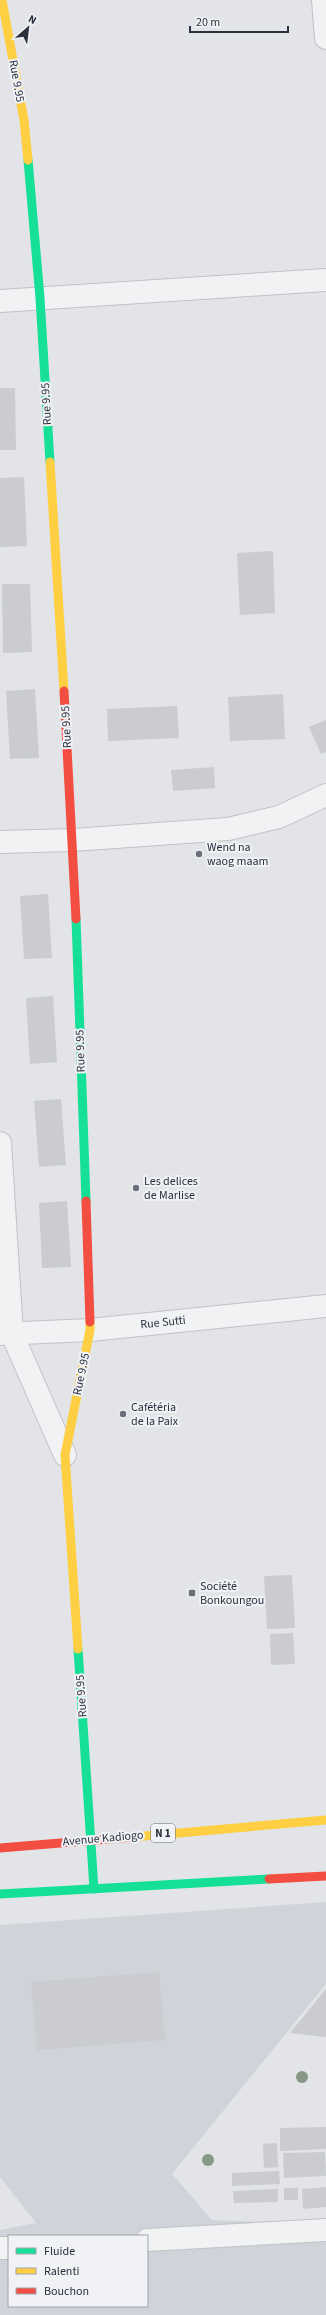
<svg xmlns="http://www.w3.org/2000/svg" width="326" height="2315" font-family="'Source Sans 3',sans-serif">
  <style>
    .built { fill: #d1d3da; fill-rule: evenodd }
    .building { fill: #cacccf }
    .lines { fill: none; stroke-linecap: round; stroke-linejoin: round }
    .street-casing { stroke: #c1c2c5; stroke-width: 24 }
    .street { stroke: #f1f2f4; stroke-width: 22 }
    .fast { stroke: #16e098; stroke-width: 9 }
    .slow { stroke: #ffcf43; stroke-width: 9 }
    .jam { stroke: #f24e42; stroke-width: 9 }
    .tree { fill: #879887 }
    .poi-dot { fill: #6b6f79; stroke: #f0f2f6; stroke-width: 1.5 }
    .labels { text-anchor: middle; stroke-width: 4; stroke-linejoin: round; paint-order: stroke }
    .shield { fill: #f0f2f6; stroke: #666a75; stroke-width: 1 }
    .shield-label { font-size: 11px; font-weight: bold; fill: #2b303e }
    .street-label { font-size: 12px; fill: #2b303e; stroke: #f0f2f6 }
    .poi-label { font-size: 12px; fill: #2b303e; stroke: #f0f2f6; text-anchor: start }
  </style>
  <rect width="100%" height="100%" fill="#e2e4e7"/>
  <!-- built -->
  <path class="built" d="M326,1902V1984L172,2174L212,2220L326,2224V2315H0V2230L36,2223L0,2177V1925ZM9,2236H147V2306H9Z"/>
  <!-- building -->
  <g class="building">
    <path d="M0,388H15L16,450H0Z"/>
    <path d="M24,477L27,546L0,547V478Z"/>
    <path d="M273,551L275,613L240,615L237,553Z"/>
    <path d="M2,584H30L32,652L3,653Z"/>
    <path d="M35,689L39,758L10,759L6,691Z"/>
    <path d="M283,694L285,739L230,741L228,697Z"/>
    <path d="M177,706L179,738L108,741L107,709Z"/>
    <path d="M326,720V752L321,754L309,727Z"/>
    <path d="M214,767L215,788L173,791L171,770Z"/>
    <path d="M48,894L52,958L24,959L20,896Z"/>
    <path d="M53,996L57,1062L30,1064L26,998Z"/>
    <path d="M61,1099L66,1165L39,1167L34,1101Z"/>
    <path d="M67,1201L71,1267L42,1268L39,1203Z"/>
    <path d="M292,1575L295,1628L267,1629L264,1576Z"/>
    <path d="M293,1633L295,1664L271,1665L270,1634Z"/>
    <path d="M159,1972L165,2040L37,2050L31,1982Z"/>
    <path d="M326,1989V2037L290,2033Z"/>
    <path d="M326,2127V2149L280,2151V2128Z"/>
    <path d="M277,2143L278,2167L264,2168L263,2144Z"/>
    <path d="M325,2152L326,2176L284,2178L283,2153Z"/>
    <path d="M279,2171L280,2184L232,2186V2173Z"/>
    <path d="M326,2187V2207L303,2209L302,2189Z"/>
    <rect x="284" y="2188" width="14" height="12"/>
    <path d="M278,2189V2202L234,2203L233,2191Z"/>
  </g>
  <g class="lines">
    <!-- street casing -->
    <g class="street-casing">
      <g id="street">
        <path d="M323,0L326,38"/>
        <path d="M0,301L326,280"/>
        <path d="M0,842L73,840L228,829L279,817L326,795"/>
        <path d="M0,1143L12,1334L65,1455"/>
        <path d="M0,1334L90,1330L326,1306"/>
        <path d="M147,2240L326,2230"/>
        <path d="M0,2248H9"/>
      </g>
    </g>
    <!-- street -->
    <use href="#street" class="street"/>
    <!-- fast -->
    <g class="fast">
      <path d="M28,160L40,298L50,462"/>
      <path d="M76,919L86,1201"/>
      <path d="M78,1649L94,1889"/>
      <path d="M0,1894L269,1879"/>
    </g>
    <!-- slow -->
    <g class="slow">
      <path d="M2,0L24,120L28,160"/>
      <path d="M50,462L64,691"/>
      <path d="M78,1649L65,1455L90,1330V1322"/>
      <path d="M133,1837L326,1820"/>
    </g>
    <!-- jam -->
    <g class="jam">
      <path d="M64,691L76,919"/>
      <path d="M86,1201L90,1322"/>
      <path d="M0,1848L133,1837"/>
      <path d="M269,1879L326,1876"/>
    </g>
  </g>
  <!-- trees -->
  <g class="tree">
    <circle cx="302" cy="2077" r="6"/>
    <circle cx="208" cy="2160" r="6"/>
  </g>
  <!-- markers -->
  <g class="poi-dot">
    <circle cx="199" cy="854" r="4"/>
    <circle cx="136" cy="1188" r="4"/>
    <circle cx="123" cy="1414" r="4"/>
    <rect x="188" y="1589" width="8" height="8" rx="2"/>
  </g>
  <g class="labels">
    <!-- shield labels -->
    <rect class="shield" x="151" y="1824" width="24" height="18" rx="3"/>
    <g class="shield-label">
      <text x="163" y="1837">N 1</text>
    </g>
    <!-- street labels -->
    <g class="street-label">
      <text transform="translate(17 81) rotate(80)" y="4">Rue 9.95</text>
      <text transform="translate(46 404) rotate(-93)" y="4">Rue 9.95</text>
      <text transform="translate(66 727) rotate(-93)" y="4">Rue 9.95</text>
      <text transform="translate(80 1051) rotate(-92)" y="4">Rue 9.95</text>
      <text transform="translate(163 1322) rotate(-6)" y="4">Rue Sutti</text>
      <text transform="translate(81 1374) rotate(-78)" y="4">Rue 9.95</text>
      <text transform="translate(81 1696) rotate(-94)" y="4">Rue 9.95</text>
      <text transform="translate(103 1838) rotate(-5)" y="4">Avenue Kadiogo</text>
    </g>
    <!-- poi labels -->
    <g class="poi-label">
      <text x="207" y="851">Wend na<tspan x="207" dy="14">waog maam</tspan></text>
      <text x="144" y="1185">Les delices<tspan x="144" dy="14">de Marlise</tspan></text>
      <text x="131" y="1411">Cafétéria<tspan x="131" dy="14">de la Paix</tspan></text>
      <text x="200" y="1590">Société<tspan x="200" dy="14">Bonkoungou</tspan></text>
    </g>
  </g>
  <!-- legend -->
  <rect x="8" y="2235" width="140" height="72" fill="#f0f2f6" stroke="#a1a4ac"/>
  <rect x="16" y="2248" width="20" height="6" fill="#16e098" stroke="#a1a4ac"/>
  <text x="44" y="2255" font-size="12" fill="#2b303e">Fluide</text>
  <rect x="16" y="2268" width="20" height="6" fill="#ffcf43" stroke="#a1a4ac"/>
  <text x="44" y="2275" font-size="12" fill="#2b303e">Ralenti</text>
  <rect x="16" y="2288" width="20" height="6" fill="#f24e42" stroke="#a1a4ac"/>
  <text x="44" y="2295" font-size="12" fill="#2b303e">Bouchon</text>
  <!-- north arrow -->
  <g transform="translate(28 28) rotate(28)" stroke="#f0f2f6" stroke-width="3" paint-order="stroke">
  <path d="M0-3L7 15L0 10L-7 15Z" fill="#2b303e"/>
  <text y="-6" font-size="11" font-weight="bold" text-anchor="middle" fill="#2b303e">N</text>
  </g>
  <!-- scale -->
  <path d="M190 26v6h98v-6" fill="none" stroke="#2b303e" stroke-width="2"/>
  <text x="196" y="26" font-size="12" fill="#2b303e" stroke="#f0f2f6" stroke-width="3" paint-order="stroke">20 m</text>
</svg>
